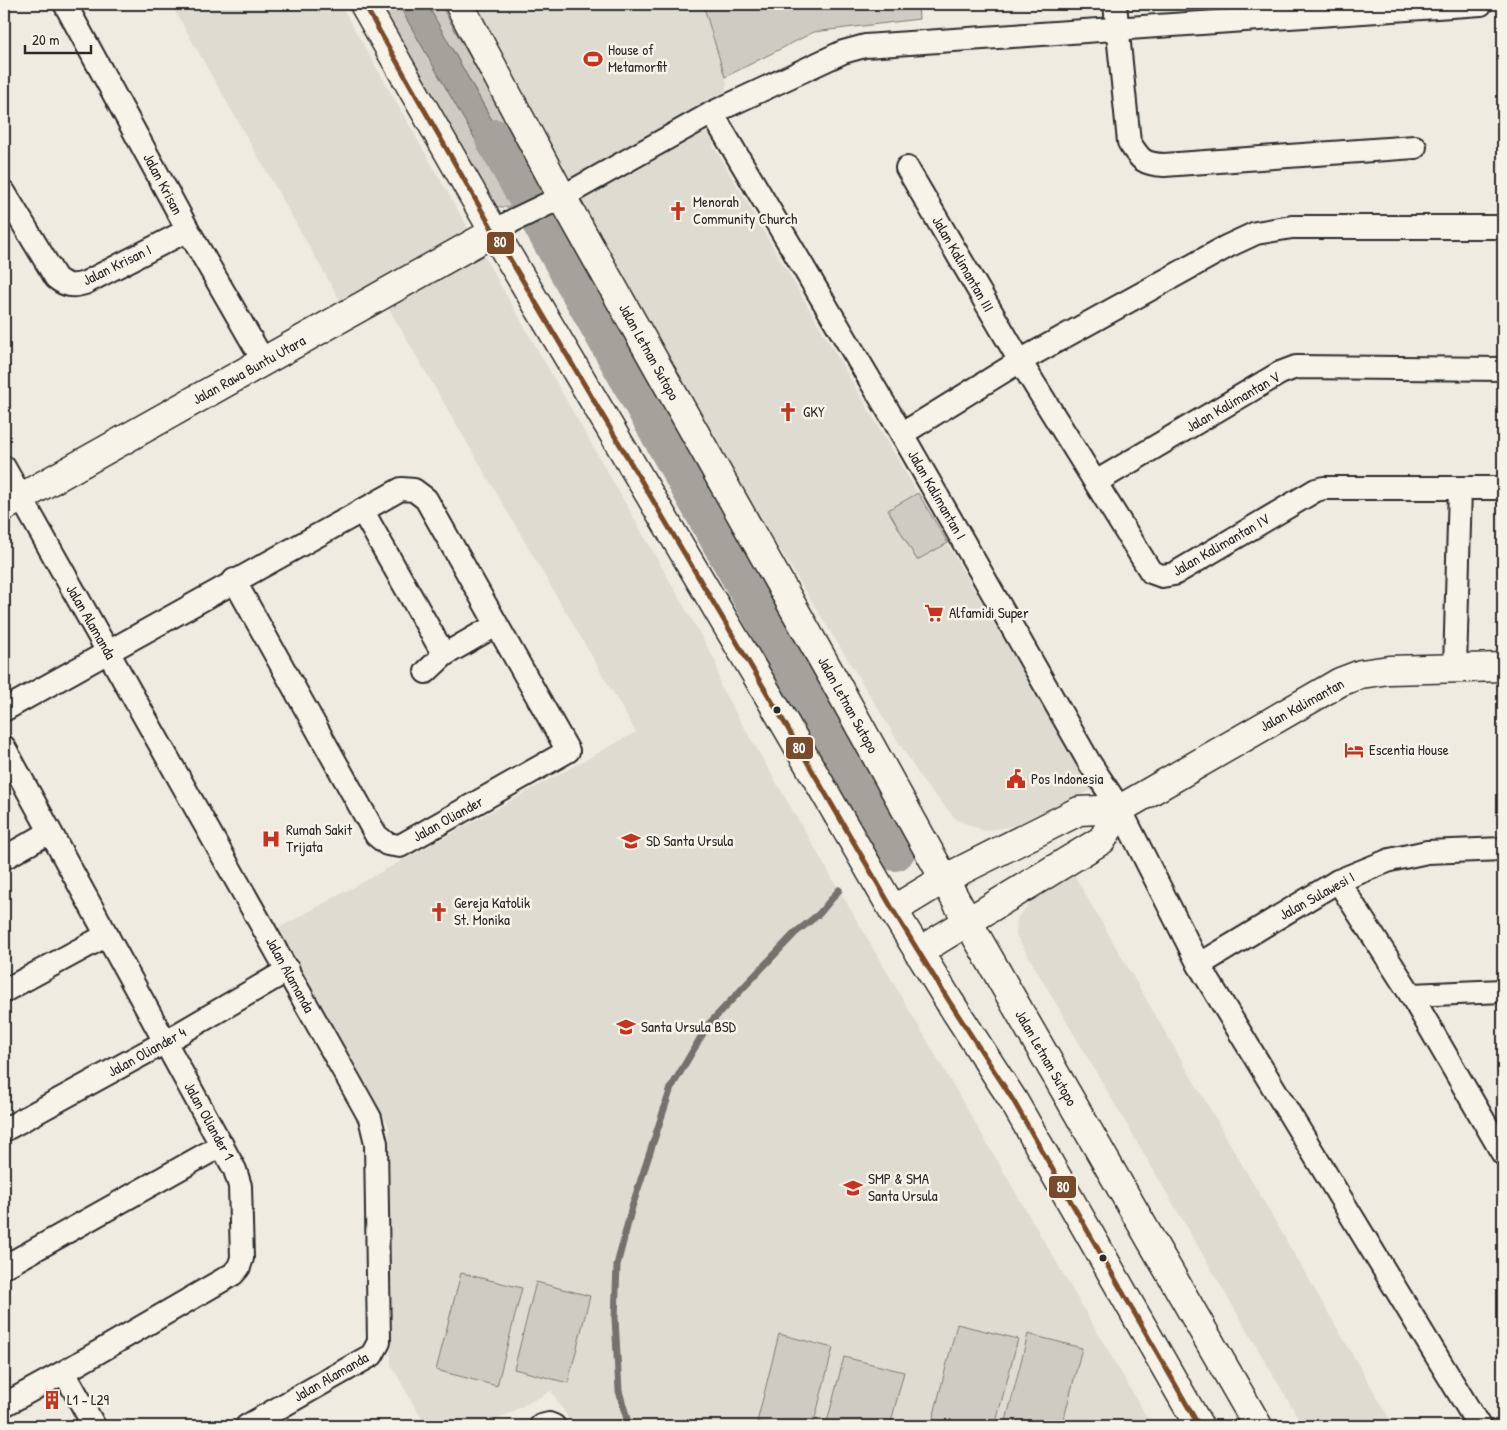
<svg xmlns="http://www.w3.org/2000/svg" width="1507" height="1430" font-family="'Patrick Hand',sans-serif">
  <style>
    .built { fill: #dedbd1 }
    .green { fill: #cfcbc2; stroke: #7d7b76 }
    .water { fill: #a4a29a; stroke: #74726e }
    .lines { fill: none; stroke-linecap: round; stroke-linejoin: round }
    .stream { stroke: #74726e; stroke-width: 7 }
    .river { stroke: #a4a29a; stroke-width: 40 }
    .minor-casing { stroke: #2b2b2b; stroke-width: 26 }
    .tertiary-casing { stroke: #2b2b2b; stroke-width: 31 }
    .primary-casing { stroke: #2b2b2b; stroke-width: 31 }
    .minor { stroke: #f7f3e8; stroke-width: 22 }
    .tertiary { stroke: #f7f3e8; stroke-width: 28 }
    .primary { stroke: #f7f3e8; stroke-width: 28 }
    .bus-1-casing { stroke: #f7f3e8; stroke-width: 9 }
    .bus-1 { stroke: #7a4b2a; stroke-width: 5 }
    .bus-dot { fill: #2b2b2b; stroke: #f7f3e8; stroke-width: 2 }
    .labels { text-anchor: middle; stroke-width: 5; stroke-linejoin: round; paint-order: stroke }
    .poi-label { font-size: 15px; fill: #2b2b2b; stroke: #f7f3e8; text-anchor: start }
    .street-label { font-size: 15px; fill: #2b2b2b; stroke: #f7f3e8 }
    .line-badge { stroke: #f7f3e8; stroke-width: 2 }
    .badge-label { font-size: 14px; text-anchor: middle; font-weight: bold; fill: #fff }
  </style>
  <rect width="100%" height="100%" fill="#efebe0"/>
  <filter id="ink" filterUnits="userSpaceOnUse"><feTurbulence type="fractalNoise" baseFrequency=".02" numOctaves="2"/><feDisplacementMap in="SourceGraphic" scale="10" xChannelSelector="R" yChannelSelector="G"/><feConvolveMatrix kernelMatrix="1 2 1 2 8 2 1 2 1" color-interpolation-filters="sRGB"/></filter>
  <g filter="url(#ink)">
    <!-- built -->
    <g class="built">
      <path d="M171,4H340L716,662L720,686L1152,1426H573L551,1391L485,1426H426L391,1365L389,1126L279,928L636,732L375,285L342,304Z"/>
      <path d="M473,4H703L727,82L713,145L1092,790L1012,826L985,831L957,820L924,783L756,511L590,222Z"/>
      <path d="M1074,875L1394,1426H1303L1016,935L1017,918L1039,893Z"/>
    </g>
    <!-- green -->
    <g class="green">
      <path d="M380,4H398L507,195L528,184L427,4H440L541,183L537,196C520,206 512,209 493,206Z"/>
      <path d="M703,4H918L919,19L814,32L725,77Z"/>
      <path d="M918,493L948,543L917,560L888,510Z"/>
      <path d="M461,1273L522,1288L497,1386L436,1370Z"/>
      <path d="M536,1282L590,1296L568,1383L514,1369Z"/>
      <path d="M957,1324L1018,1339L995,1426H950L932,1422Z"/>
      <path d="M779,1334L833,1348L813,1426H774L757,1422Z"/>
      <path d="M1028,1334L1082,1348L1062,1426H1025L1006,1421Z"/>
      <path d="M844,1357L904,1372L890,1426H826Z"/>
    </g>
    <!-- water -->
    <path class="water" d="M398,4H427L528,185L507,195Z"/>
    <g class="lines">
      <!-- stream -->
      <path class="stream" d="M629,1426L619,1391L615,1318L617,1265L632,1207L671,1088L708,1025L795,933L819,914L839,890"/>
      <!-- river -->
      <path class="river" d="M495,139L895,851"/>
      <!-- minor casing -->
      <g class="minor-casing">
        <g id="minor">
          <path d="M65,4L188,230L264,362"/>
          <path d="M1115,4L1129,142C1140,159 1142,164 1164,165L1415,147"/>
          <path d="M712,113L902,434L1089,762L1120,809L1199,965L1479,1426"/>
          <path d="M907,168L1020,361L1151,572L1162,576L1174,574L1316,490L1324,488H1503"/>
          <path d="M4,192L56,278C66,286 73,287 85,283L188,230"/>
          <path d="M494,232L514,220L562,197L712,113L843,52L865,46L1481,4"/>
          <path d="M902,434L1020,361L1228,246L1256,233L1292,227H1503"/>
          <path d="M4,467L360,1100L370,1118L376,1143L379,1342L372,1355L247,1426"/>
          <path d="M1096,482L1280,373L1296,367L1503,369"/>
          <path d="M362,510L444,655"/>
          <path d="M1455,668L1460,488"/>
          <path d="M426,672L444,655L496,625"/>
          <path d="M4,710L401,489L414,490L426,499L568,751L400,846L387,844L376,835L234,580"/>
          <path d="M4,747L235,1170L240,1186L242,1258L239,1267L233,1274L64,1372L4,1405"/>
          <path d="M4,858L50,832"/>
          <path d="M1338,881L1411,995L1503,1154"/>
          <path d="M1199,965L1338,881L1390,860L1427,852L1503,849"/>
          <path d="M4,991L107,935"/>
          <path d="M1411,995L1503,991"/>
          <path d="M4,1130L165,1042L288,970"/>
          <path d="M4,1267L222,1145"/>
          <path d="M64,1372L94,1426"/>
          <path d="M541,1426L549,1424L554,1426"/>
        </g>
      </g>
      <!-- tertiary casing -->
      <g class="tertiary-casing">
        <g id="tertiary">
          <path d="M4,507L494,232"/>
          <path d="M893,910L944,879L1079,811L1120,809L1340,682L1361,674L1389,670L1503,667"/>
          <path d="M918,952L1102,840L1120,809"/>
        </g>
      </g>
      <!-- primary casing -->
      <g class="primary-casing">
        <g id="primary">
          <path d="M364,4L494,232L780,715L893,910L949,1001L1013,1100L1199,1426"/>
          <path d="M459,4L562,197L833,678L968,922L1258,1426"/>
        </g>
      </g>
      <!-- minor -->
      <use href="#minor" class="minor"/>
      <!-- tertiary -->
      <use href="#tertiary" class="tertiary"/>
      <!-- primary -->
      <use href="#primary" class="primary"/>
      <!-- bus-1 casing -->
      <g class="bus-1-casing">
        <path id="bus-1" d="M364,4L494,232L780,715L893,910L949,1001L1013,1100L1199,1426"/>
      </g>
      <!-- bus-1 -->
      <use href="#bus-1" class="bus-1"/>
    </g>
  </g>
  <!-- icons -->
  <defs>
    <g id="stadium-bare" transform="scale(1.5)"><path d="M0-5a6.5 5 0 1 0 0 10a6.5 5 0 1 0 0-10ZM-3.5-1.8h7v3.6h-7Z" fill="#c8321e" stroke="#f7f3e8" stroke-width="2.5" paint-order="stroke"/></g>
    <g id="church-bare" transform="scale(1.5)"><path d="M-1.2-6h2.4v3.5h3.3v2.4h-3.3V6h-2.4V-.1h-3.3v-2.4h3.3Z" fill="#c8321e" stroke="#f7f3e8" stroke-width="2.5" paint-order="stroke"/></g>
    <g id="supermarket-bare" transform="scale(1.5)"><path d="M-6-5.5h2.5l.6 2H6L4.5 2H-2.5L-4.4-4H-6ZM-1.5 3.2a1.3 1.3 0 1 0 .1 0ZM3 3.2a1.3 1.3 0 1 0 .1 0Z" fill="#c8321e" stroke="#f7f3e8" stroke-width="2.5" paint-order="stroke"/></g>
    <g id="hotel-bare" transform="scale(1.5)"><path d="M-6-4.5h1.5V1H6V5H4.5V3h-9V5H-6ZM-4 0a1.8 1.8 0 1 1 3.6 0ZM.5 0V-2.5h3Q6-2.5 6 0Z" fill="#c8321e" stroke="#f7f3e8" stroke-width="2.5" paint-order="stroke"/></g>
    <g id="civic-bare" transform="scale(1.5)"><path d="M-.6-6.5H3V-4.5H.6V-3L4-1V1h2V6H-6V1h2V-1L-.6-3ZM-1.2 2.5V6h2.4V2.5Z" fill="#c8321e" stroke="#f7f3e8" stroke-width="2.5" paint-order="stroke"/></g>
    <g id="hospital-bare" transform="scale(1.5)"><path d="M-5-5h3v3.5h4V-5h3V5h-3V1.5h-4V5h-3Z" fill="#c8321e" stroke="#f7f3e8" stroke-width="2.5" paint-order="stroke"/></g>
    <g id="school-bare" transform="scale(1.5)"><path d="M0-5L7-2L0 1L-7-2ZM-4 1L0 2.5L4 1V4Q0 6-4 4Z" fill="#c8321e" stroke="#f7f3e8" stroke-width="2.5" paint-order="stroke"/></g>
    <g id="building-bare" transform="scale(1.5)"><path d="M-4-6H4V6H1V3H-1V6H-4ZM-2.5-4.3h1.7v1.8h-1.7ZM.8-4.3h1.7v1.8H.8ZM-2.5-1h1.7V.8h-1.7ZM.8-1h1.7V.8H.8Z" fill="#c8321e" stroke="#f7f3e8" stroke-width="2.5" paint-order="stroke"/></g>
  </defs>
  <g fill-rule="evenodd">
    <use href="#stadium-bare" x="593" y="59"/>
    <use href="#church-bare" x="678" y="211"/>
    <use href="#church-bare" x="788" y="412"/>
    <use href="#supermarket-bare" x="934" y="613"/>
    <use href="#hotel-bare" x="1354" y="750"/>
    <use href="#civic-bare" x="1016" y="779"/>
    <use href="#hospital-bare" x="271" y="839"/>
    <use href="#school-bare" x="631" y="841"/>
    <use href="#church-bare" x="439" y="912"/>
    <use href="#school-bare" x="626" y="1027"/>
    <use href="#school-bare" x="853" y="1188"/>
    <use href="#building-bare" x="52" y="1400"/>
  </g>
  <!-- markers -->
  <g class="bus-dot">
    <circle cx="777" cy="710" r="4.5"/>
    <circle cx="1103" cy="1258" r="4.5"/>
  </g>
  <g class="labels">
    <!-- poi labels -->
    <g class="poi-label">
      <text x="608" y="55">House of<tspan x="608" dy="17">Metamorfit</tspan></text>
      <text x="693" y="207">Menorah<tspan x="693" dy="17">Community Church</tspan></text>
      <text x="803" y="417">GKY</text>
      <text x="949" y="618">Alfamidi Super</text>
      <text x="1369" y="755">Escentia House</text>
      <text x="1031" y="784">Pos Indonesia</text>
      <text x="286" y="835">Rumah Sakit<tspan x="286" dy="17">Trijata</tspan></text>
      <text x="646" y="846">SD Santa Ursula</text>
      <text x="454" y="908">Gereja Katolik<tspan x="454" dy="17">St. Monika</tspan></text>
      <text x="641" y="1032">Santa Ursula BSD</text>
      <text x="868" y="1184">SMP &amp; SMA<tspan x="868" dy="17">Santa Ursula</tspan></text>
      <text x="67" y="1405">L1 - L29</text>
    </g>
    <!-- street labels -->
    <g class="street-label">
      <text transform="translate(163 184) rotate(62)" y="5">Jalan Krisan</text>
      <text transform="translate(963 264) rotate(60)" y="5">Jalan Kalimantan III</text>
      <text transform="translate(117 265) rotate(-26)" y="5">Jalan Krisan I</text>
      <text transform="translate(649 352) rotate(61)" y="5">Jalan Letnan Sutopo</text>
      <text transform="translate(249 370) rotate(-29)" y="5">Jalan Rawa Buntu Utara</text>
      <text transform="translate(1233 402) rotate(-30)" y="5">Jalan Kalimantan V</text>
      <text transform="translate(937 495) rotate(60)" y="5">Jalan Kalimantan I</text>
      <text transform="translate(1221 545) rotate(-30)" y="5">Jalan Kalimantan IV</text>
      <text transform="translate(91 622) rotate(60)" y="5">Jalan Alamanda</text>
      <text transform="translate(848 705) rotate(61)" y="5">Jalan Letnan Sutopo</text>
      <text transform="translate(1302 705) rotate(-29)" y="5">Jalan Kalimantan</text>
      <text transform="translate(448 819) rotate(-29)" y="5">Jalan Oliander</text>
      <text transform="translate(1317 896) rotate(-29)" y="5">Jalan Sulawesi I</text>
      <text transform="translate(290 975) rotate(61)" y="5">Jalan Alamanda</text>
      <text transform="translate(147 1052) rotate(-29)" y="5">Jalan Oliander 4</text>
      <text transform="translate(1046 1058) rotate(60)" y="5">Jalan Letnan Sutopo</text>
      <text transform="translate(209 1121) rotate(61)" y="5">Jalan Oliander 1</text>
      <text transform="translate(331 1377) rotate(-30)" y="5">Jalan Alamanda</text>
    </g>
  </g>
  <g class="line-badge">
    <rect x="486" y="231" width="29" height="24" rx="5" fill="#7a4b2a"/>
    <rect x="785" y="736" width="29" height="24" rx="5" fill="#7a4b2a"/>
    <rect x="1048" y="1175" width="29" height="24" rx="5" fill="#7a4b2a"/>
  </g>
  <g class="badge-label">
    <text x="500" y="247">80</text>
    <text x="799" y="753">80</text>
    <text x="1063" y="1192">80</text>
  </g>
  <!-- margin -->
  <rect width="1507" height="1430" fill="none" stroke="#f7f3e8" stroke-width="20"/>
  <rect x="10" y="10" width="1487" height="1410" fill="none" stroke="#2b2b2b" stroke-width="2" filter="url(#ink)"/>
  <!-- scale -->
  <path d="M25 45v8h66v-8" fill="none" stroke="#2b2b2b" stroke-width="2.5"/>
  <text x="32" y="45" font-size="15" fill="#2b2b2b" stroke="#f7f3e8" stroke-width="4" paint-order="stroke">20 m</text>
</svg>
